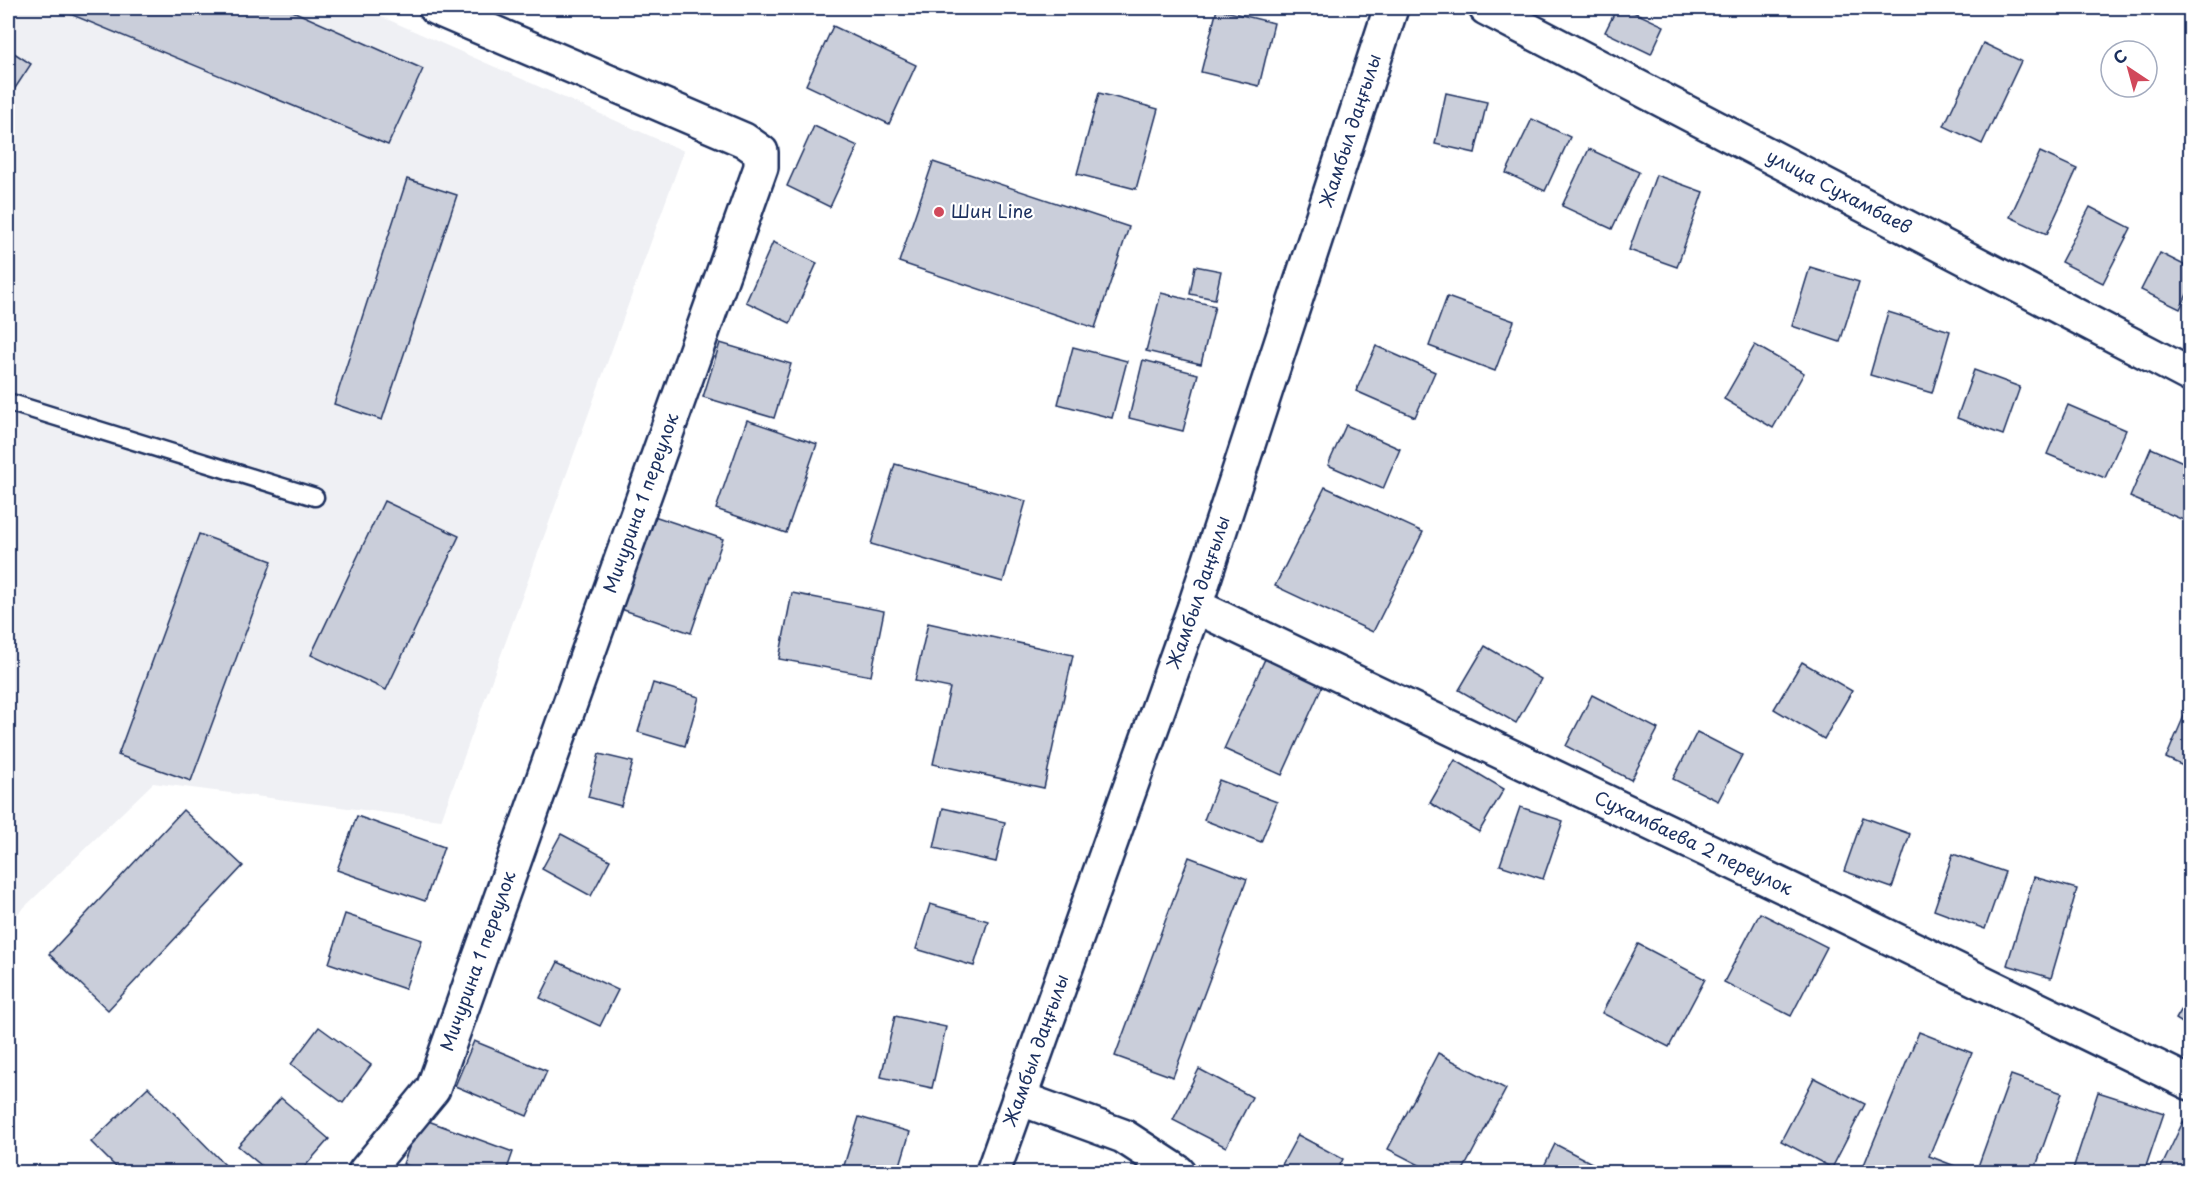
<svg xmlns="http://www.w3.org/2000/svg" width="2198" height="1180" font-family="'Playpen Sans',sans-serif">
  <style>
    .built { fill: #eff0f4 }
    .building { fill: #caceda; stroke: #1b2f5e; stroke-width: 1.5 }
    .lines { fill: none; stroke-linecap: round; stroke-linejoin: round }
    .lane-casing { stroke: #1b2f5e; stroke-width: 21 }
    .street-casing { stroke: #1b2f5e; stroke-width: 38 }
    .primary-casing { stroke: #1b2f5e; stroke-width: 38 }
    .lane { stroke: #fff; stroke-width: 16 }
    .street { stroke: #fff; stroke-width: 33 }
    .primary { stroke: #fff; stroke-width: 33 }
    .poi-dot { fill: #d1495b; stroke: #fff; stroke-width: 2 }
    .labels { text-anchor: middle; stroke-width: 4.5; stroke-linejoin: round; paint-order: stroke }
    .street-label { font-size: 18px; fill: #1b2f5e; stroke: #fff }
    .poi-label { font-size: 18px; fill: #1b2f5e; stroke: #fff; text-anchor: start }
  </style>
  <rect width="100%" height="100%" fill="#fff"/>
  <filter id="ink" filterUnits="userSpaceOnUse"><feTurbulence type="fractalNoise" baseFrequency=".0167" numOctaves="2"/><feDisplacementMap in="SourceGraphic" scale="12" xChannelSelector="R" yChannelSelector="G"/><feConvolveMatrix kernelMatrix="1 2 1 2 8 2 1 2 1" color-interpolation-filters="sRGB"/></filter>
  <g filter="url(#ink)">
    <!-- built -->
    <path class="built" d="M8,8H362L684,151L441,820L153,783L8,923Z"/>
    <!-- building -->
    <g class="building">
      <path d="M59,8H286L423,69L388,145L58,9Z"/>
      <path d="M1617,8H1625L1664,26L1651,54L1605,32Z"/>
      <path d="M1217,9L1274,23L1259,86L1201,72Z"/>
      <path d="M833,26L916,65L889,124L806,85Z"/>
      <path d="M1983,43L2021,61L1982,144L1944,126Z"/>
      <path d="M8,49L31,64L8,99Z"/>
      <path d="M1099,93L1158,109L1136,189L1077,174Z"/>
      <path d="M1446,93L1487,102L1475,153L1435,144Z"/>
      <path d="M1532,119L1570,137L1545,191L1506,173Z"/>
      <path d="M814,126L858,146L830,207L787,186Z"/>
      <path d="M1589,149L1639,172L1612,229L1562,206Z"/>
      <path d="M2040,152L2077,169L2047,234L2010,217Z"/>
      <path d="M933,162L1129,227L1095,328L899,262Z"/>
      <path d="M1656,175L1703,192L1677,267L1629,250Z"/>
      <path d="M407,179L457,195L382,420L334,404Z"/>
      <path d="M2090,207L2131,228L2103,283L2061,262Z"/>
      <path d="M773,242L817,263L790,323L746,302Z"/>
      <path d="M2160,253L2190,268V288L2180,309L2141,290Z"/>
      <path d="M1195,266L1221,271L1215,299L1190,294Z"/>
      <path d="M1810,267L1859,282L1840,342L1792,326Z"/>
      <path d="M1161,293L1215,306L1201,364L1146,351Z"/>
      <path d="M1447,297L1514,321L1495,371L1429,346Z"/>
      <path d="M1888,312L1950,331L1932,393L1870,375Z"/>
      <path d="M720,343L791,364L774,418L703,397Z"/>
      <path d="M1755,345L1804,373L1773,428L1724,399Z"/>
      <path d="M1376,346L1435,372L1415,417L1356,391Z"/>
      <path d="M1073,347L1127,361L1112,418L1058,404Z"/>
      <path d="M1143,360L1198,374L1183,431L1129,418Z"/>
      <path d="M1974,370L2020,387L2003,435L1957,418Z"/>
      <path d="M2068,405L2126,430L2105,478L2047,454Z"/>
      <path d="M747,420L817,444L786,533L716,509Z"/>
      <path d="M1346,425L1400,449L1383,489L1328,465Z"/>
      <path d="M2151,448L2190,465V517L2188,522L2130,497Z"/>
      <path d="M895,464L1026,501L1003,582L871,544Z"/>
      <path d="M1325,487L1423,532L1373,632L1275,586Z"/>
      <path d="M384,501L459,536L386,690L311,655Z"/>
      <path d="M648,514L723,539L691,633L615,607Z"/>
      <path d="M199,534L272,561L191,781L118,755Z"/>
      <path d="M792,593L884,611L871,676L779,659Z"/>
      <path d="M928,623L1073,655L1044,788L933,764L950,688L915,681Z"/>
      <path d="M1485,646L1541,679L1516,723L1459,690Z"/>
      <path d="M1265,659L1323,685L1282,775L1224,749Z"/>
      <path d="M1802,662L1852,691L1824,739L1774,709Z"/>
      <path d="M653,683L699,697L685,746L638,732Z"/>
      <path d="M1592,695L1658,729L1631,780L1566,746Z"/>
      <path d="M2187,709L2190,711V769L2166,758Z"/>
      <path d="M1697,732L1742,755L1718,801L1673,779Z"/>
      <path d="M599,754L633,762L621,806L588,797Z"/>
      <path d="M1455,760L1504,789L1479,832L1430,803Z"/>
      <path d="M1219,780L1277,802L1261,842L1204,820Z"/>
      <path d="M1520,807L1563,821L1543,879L1500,865Z"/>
      <path d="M943,808L1005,822L996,862L934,848Z"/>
      <path d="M183,810L243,866L108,1010L49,954Z"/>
      <path d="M357,816L444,847L425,901L337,870Z"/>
      <path d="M1863,817L1910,834L1892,888L1844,871Z"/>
      <path d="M561,834L610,860L591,896L542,869Z"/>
      <path d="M1953,854L2005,872L1985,929L1934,910Z"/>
      <path d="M1189,857L1247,879L1173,1077L1115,1056Z"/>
      <path d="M2034,877L2077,889L2051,978L2007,965Z"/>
      <path d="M930,904L988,921L974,966L916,949Z"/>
      <path d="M1760,913L1827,947L1791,1016L1724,982Z"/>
      <path d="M345,914L422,940L405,989L329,963Z"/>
      <path d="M1638,944L1705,979L1669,1047L1602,1013Z"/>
      <path d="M558,962L618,990L600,1026L540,998Z"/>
      <path d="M2190,995V1028L2176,1019Z"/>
      <path d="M895,1016L946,1027L932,1088L881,1077Z"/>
      <path d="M319,1027L371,1065L343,1103L291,1064Z"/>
      <path d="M1919,1032L1972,1053L1929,1156L1955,1166L1953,1172H1861Z"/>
      <path d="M474,1041L547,1071L527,1116L455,1086Z"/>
      <path d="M1438,1053L1506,1089L1462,1172H1433L1388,1149Z"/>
      <path d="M1199,1069L1252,1097L1226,1147L1173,1120Z"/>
      <path d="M2011,1075L2062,1093L2034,1172H1976Z"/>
      <path d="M1814,1078L1865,1104L1832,1168L1781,1141Z"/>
      <path d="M148,1087L232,1172H121L91,1142Z"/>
      <path d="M2098,1092L2164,1113L2144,1172H2072Z"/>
      <path d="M281,1098L329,1139L300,1172H269L238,1146Z"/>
      <path d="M859,1117L910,1132L898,1172H842Z"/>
      <path d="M420,1118L513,1152L506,1172H427L403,1164Z"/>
      <path d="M2183,1122L2190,1126V1172H2165L2160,1170Z"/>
      <path d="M1298,1135L1343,1159L1336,1172H1278Z"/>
      <path d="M1555,1144L1605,1170L1603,1172H1541Z"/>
    </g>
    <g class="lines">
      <!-- lane casing -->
      <g class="lane-casing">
        <path id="lane" d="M8,402L315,497"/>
      </g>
      <!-- street casing -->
      <g class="street-casing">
        <g id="street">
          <path id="s1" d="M1486,8L2190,375"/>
          <path id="s2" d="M1195,606L1831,909L2190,1083"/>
          <path d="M1019,1098L1123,1136L1178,1172"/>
          <path id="s3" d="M365,1172L433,1089L761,167V152L744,140L436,8"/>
        </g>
      </g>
      <!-- primary casing -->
      <g class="primary-casing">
        <g id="primary">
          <path id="s4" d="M993,1172L1195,606L1391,8"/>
        </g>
      </g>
      <!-- lane -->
      <use href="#lane" class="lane"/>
      <!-- street -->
      <use href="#street" class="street"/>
      <!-- primary -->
      <use href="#primary" class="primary"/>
    </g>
  </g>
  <!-- markers -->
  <circle class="poi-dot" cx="939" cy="212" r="6"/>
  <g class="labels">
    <!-- street labels -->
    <g class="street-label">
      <text dy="6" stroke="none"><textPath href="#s4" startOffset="1101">Жамбыл даңғылы</textPath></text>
      <text dy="6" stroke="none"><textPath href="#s1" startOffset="398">улица Сухамбаев</textPath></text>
      <text dy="6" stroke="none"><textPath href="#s3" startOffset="729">Мичурина 1 переулок</textPath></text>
      <text dy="6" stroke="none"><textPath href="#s4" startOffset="615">Жамбыл даңғылы</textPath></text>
      <text dy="6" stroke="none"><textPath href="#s2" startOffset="552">Сухамбаева 2 переулок</textPath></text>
      <text dy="6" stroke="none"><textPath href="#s3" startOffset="243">Мичурина 1 переулок</textPath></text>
      <text dy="6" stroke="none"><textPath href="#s4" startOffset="129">Жамбыл даңғылы</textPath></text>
    </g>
    <!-- poi labels -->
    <g class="poi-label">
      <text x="951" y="218">Шин Line</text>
    </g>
  </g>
  <!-- margin -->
  <rect width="2198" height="1180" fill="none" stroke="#fff" stroke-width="30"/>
  <rect x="15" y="15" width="2168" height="1150" fill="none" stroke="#1b2f5e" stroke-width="2" filter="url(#ink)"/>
  <!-- north arrow -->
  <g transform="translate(2129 69) rotate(324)"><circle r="28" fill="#ffffff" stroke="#a4acbf" stroke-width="1.5"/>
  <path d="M0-4.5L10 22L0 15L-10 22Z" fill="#d1495b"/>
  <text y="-9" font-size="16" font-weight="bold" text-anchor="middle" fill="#1b2f5e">С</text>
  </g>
</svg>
